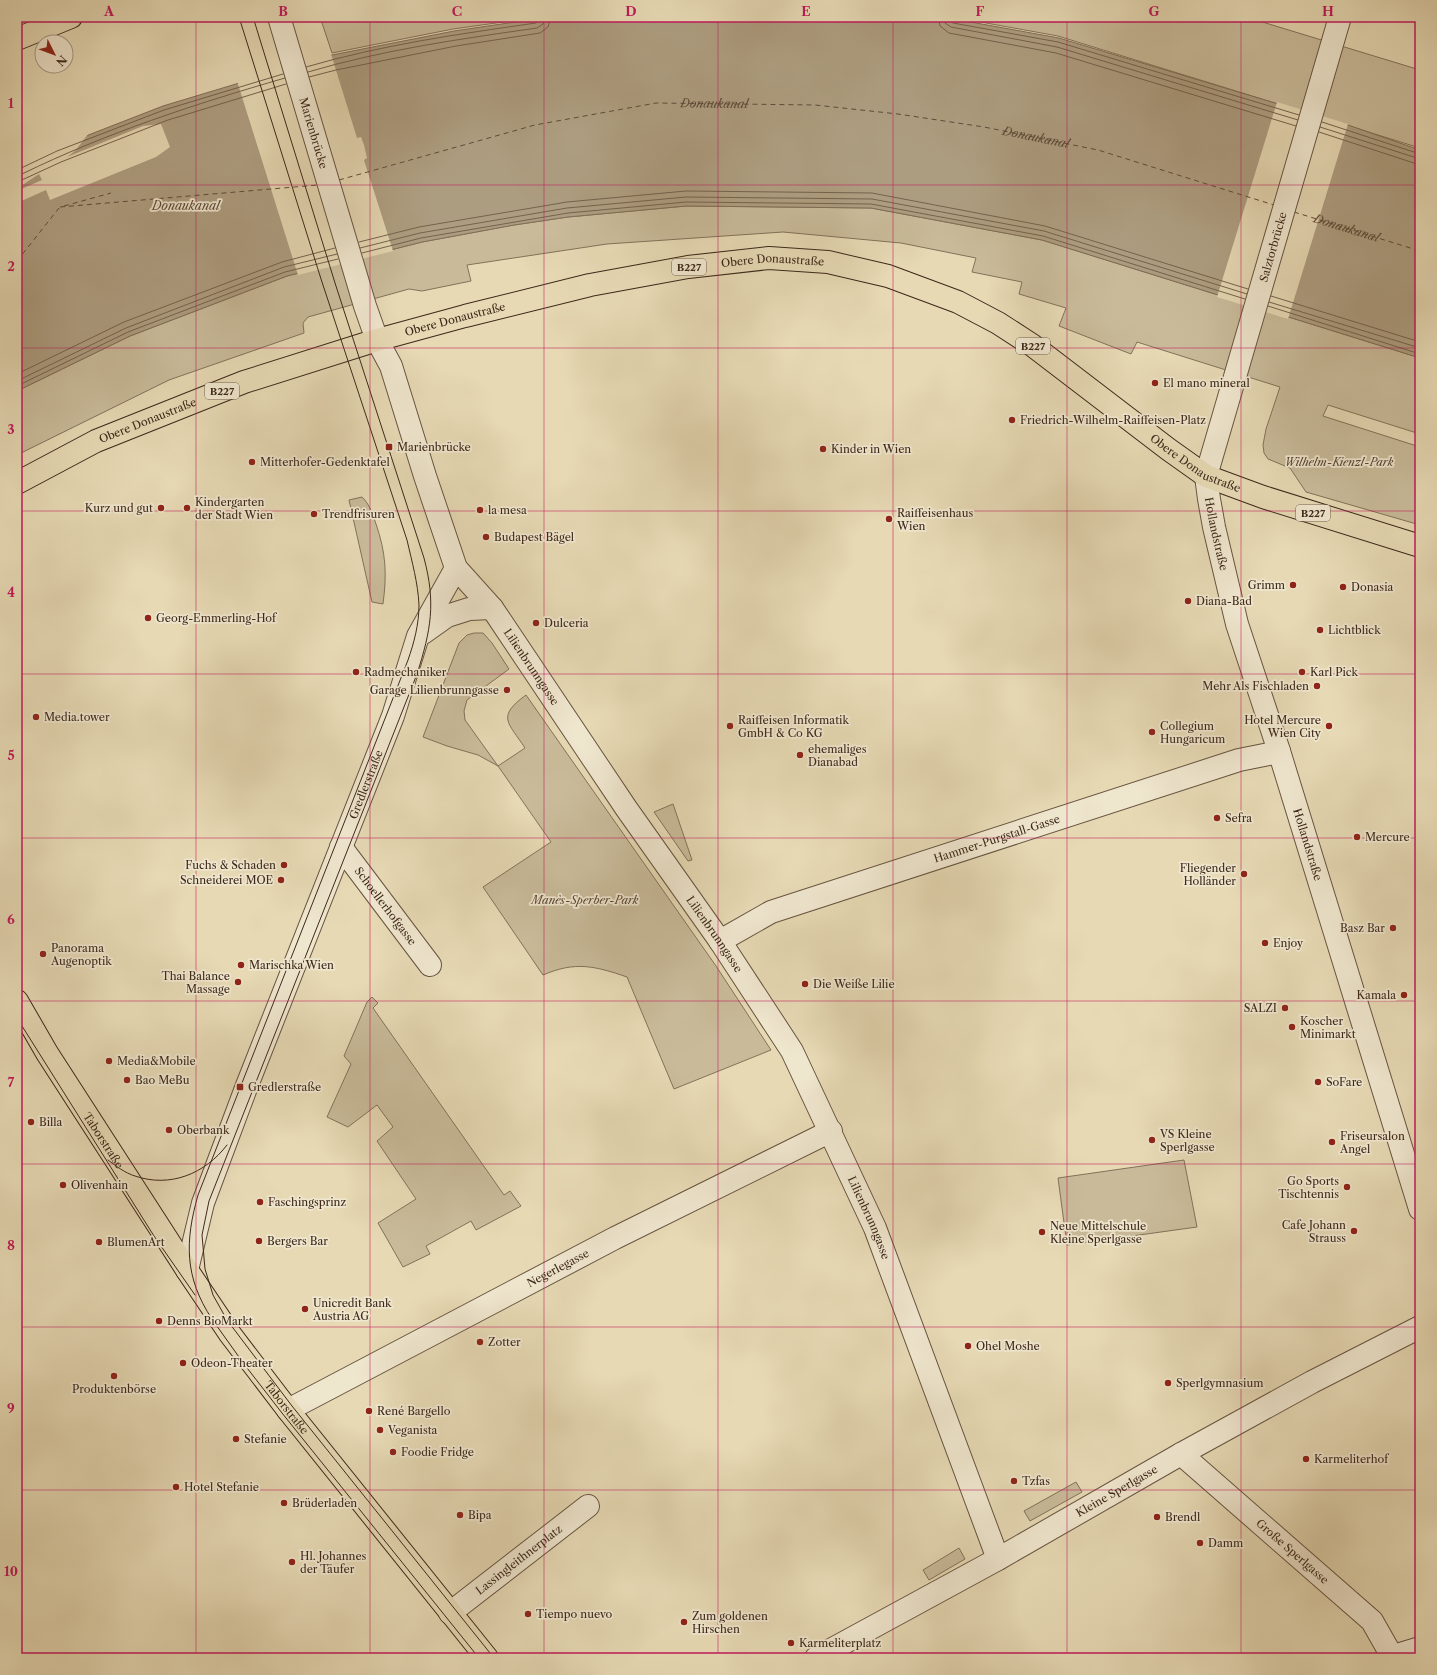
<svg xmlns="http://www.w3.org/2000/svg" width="1437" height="1675" font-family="'Libre Caslon Text',serif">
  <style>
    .green { fill: #c9bb9a; stroke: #83725a }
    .water { fill: #ad9d80; stroke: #806e57 }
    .pier { fill: #e6d9b4; fill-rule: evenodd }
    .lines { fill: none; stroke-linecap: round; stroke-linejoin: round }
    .shore { stroke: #75624d; stroke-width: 1 }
    .ferry { stroke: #5f4b39; stroke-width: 1; stroke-dasharray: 5 4; stroke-linecap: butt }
    .minor-casing { stroke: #675440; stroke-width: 24 }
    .major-casing { stroke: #3d281a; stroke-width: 24 }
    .minor { stroke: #efe6ce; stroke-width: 22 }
    .major { stroke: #e6d9b4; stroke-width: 22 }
    .tram { stroke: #3d281a; stroke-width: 1 }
    .grid { fill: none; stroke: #c2185b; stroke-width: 1; stroke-opacity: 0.55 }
    .poi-dot { fill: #8f2418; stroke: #efe6ce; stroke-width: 1.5 }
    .labels { text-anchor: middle; stroke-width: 3.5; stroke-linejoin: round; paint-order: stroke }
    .shield { fill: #efe6ce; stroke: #726150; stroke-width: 1 }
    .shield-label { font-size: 10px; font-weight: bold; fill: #3d281a }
    .street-label { font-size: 11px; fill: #3d281a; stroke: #efe6ce }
    .poi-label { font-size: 11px; fill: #3d281a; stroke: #efe6ce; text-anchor: start }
    .park-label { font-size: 11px; font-style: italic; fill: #594534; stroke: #efe6ce }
    .water-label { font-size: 12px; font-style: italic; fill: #5f4b39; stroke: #efe6ce }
    .neatline { fill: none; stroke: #c2185b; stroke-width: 1.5 }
    .grid-label { font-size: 13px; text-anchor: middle; font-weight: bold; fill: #c2185b }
  </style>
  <rect width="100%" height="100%" fill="#e6d9b4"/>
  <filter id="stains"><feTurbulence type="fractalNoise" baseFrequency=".005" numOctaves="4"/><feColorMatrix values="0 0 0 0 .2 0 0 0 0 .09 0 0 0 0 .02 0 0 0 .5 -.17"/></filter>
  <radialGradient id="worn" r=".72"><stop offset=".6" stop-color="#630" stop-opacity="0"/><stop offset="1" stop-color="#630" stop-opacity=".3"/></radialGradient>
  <!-- green -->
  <g class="green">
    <path d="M320,17H539L453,29L332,53Z"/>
    <path d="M953,17H1246L1420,70V148L1058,36Z"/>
    <path d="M686,206L871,208L1042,240L1420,358V434L1328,405L1323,416L1420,447V525L1306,492L1290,468L1268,459L1264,453L1263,445L1266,429L1280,387L1137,342L1131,354L1059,326L1066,308L1019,294L1022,282L972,272L976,258L901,243L783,232L607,244L467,265L471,281L422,291L409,289L308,317L303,323L304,333L169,380L17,455V391L130,336L287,276L422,242L514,225L568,217Z"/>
    <path d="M362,497C370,505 372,513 376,524C386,553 387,574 383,604L372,602L349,500Z"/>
    <path d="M474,633H483L492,643L509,669L467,700L464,711L465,720L498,766L525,748C508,722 496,717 526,695L716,966L771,1050L674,1089L627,977C595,966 575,961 543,975L483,887L551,842L498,766L478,755L447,746L423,737L459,643L467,635Z"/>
    <path d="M673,804L692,860L688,861L654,812Z"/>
    <path d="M372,997L378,1003L373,1008L504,1195L510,1191L521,1206L476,1230L471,1221L426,1246L430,1254L403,1267L378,1223L416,1199L377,1141L393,1127L377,1105L348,1127L327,1117L351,1064L344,1056L367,1002Z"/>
    <path d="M1184,1160L1197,1227L1067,1245L1058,1178Z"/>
    <path d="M1076,1482L1082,1492L1030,1521L1024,1511Z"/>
    <path d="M959,1548L965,1559L929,1580L923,1570Z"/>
  </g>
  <!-- water -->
  <path class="water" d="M549,17H943L1059,38L1348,125L1420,150V358L1042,240L871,208L686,206L568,217L514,225L422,242L287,276L130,336L17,391V166L55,148L163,106L332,55L454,31Z"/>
  <!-- pier -->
  <g class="pier">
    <path d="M331,54L357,138L361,137L364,145L367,158L364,160L393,251L298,275L237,81Z"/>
    <path d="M1277,102L1348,124L1288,319L1217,297Z"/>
    <path d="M161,124L170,147L156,157L50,200L46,190L17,203V164L54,146L89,133L75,151L67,157L143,126ZM39,174L42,180L19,190L18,188Z"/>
  </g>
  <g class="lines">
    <!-- shore -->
    <g class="shore">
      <path d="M938,17L940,26L949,33L1056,53L1296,126"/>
      <path d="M944,17L945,23L951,27L1057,47L1298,120"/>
      <path d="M949,17L950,21L953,23L1058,42L1299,115"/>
      <path d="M306,67C381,45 459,34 536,23L539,21L540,17"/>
      <path d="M308,72C382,50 460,39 537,28L543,24L545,17"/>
      <path d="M309,77L336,70L456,46L540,33L548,27L551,17"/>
      <path d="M1322,122L1420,154"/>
      <path d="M1320,127L1420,159"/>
      <path d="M1319,132L1420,165"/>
      <path d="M17,170L57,151L164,110L283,74"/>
      <path d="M17,175L22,174C106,133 195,104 285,78"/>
      <path d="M17,181L24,179L61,162L168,120L286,84"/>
      <path d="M359,242L419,227L567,202L686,191L872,193L1045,226L1248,289"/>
      <path d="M360,248L420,233L567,208L686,197L872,199L1044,231L1247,294"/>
      <path d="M362,253L421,238L568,213L686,202L871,204L1043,236L1245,299"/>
      <path d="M1271,296L1420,342"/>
      <path d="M1269,302L1420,348"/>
      <path d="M1268,306L1420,354"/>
      <path d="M17,374L124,322L282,262L335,248"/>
      <path d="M17,381L126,328L284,267L337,254"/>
      <path d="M17,386L128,332L285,272L338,259"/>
    </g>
    <!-- ferry -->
    <g class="ferry">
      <path id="s1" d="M339,180L535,125L656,103L815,105L898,114L984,127L1098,150L1274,205"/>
      <path d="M64,206L111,193"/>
      <path d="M60,207L318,185"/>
      <path id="s2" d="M1294,212L1420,251"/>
      <path d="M17,261L59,208"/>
    </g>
    <!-- minor casing -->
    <g class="minor-casing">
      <g id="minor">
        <path id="s3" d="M279,17L365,306L377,340L391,366L425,476L456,568L492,608L626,808L720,941L792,1051L875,1228L998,1559"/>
        <path id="s4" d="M1340,17L1206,476L1209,499L1214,527L1237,624L1279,751L1420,1209"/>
        <path d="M423,633L447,616L469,609L492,608"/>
        <path id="s5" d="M341,847L430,965"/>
        <path id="s6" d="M720,941L771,912L1239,760L1269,754L1279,751"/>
        <path id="s7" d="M187,1270L203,1203L246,1088L393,716L418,636L456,568"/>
        <path id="s8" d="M288,1410L615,1238L831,1131"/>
        <path id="s9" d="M1181,1454L1372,1621L1393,1658"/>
        <path id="s10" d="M450,1613L588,1506"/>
        <path id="s11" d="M816,1658L998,1559L1181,1454L1312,1382L1420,1327"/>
        <path d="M1387,1658L1420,1648"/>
      </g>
    </g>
    <!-- major casing -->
    <g class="major-casing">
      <g id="major">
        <path d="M17,39L71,17"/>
        <path id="s12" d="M17,483L96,441L244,382L377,340L465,316L590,285L688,267L769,258L828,262L888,276L958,302L998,323L1032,345L1168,449L1206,476L1263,497L1420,546"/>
        <path id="s13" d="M17,1001L47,1053L187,1270L230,1334L288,1410L487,1658"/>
      </g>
    </g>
    <!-- minor -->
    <use href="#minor" class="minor"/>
    <!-- major -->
    <use href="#major" class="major"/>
    <!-- tram -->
    <g class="tram">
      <path d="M253,17L335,283L424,558C436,603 431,630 417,674L209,1201L202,1235L205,1269L213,1295L227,1320L292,1406L494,1658"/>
      <path d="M17,1018L154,1236L195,1295"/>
      <path d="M108,1160C116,1166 125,1173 135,1176C170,1188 205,1174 227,1145"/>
      <path d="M209,1315L244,1364L282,1413L479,1658"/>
      <path d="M212,1319C184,1277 185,1241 198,1195L408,660C414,643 419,624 419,605C418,583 412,562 407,540L321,279L239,17"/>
    </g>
  </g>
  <!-- grid -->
  <path class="grid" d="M196,17V1658M370,17V1658M544,17V1658M718,17V1658M893,17V1658M1067,17V1658M1241,17V1658M17,185H1420M17,348H1420M17,511H1420M17,674H1420M17,838H1420M17,1001H1420M17,1164H1420M17,1327H1420M17,1490H1420"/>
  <!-- markers -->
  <g class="poi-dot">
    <circle cx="1155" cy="383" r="4"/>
    <circle cx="1012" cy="420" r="4"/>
    <rect x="385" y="443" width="8" height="8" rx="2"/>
    <circle cx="823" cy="449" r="4"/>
    <circle cx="252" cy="462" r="4"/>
    <circle cx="161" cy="508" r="4"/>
    <circle cx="187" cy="508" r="4"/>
    <circle cx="480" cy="510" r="4"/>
    <circle cx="314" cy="514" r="4"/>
    <circle cx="889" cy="519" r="4"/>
    <circle cx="486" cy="537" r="4"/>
    <circle cx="1293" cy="585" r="4"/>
    <circle cx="1343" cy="587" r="4"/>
    <circle cx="1188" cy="601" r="4"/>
    <circle cx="148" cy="618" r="4"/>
    <circle cx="536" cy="623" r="4"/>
    <circle cx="1320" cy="630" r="4"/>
    <circle cx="356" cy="672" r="4"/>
    <circle cx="1302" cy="672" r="4"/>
    <circle cx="1317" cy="686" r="4"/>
    <circle cx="507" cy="690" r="4"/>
    <circle cx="36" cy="717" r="4"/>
    <circle cx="730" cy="726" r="4"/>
    <circle cx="1329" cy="726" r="4"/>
    <circle cx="1152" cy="732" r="4"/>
    <circle cx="800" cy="755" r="4"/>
    <circle cx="1217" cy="818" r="4"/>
    <circle cx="1357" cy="837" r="4"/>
    <circle cx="284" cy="865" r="4"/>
    <circle cx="1244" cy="874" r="4"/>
    <circle cx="281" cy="880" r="4"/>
    <circle cx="1393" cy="928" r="4"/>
    <circle cx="1265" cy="943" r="4"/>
    <circle cx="43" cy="954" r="4"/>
    <circle cx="241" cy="965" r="4"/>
    <circle cx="238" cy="982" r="4"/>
    <circle cx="805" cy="984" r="4"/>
    <circle cx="1404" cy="995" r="4"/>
    <circle cx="1285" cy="1008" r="4"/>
    <circle cx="1292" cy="1027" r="4"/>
    <circle cx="109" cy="1061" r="4"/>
    <circle cx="127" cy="1080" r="4"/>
    <circle cx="1318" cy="1082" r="4"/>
    <rect x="236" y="1083" width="8" height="8" rx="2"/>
    <circle cx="31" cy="1122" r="4"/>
    <circle cx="169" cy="1130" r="4"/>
    <circle cx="1152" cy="1140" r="4"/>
    <circle cx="1332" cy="1142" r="4"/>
    <circle cx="63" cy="1185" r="4"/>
    <circle cx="1347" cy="1187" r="4"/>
    <circle cx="260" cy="1202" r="4"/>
    <circle cx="1354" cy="1231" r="4"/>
    <circle cx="1042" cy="1232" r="4"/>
    <circle cx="259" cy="1241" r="4"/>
    <circle cx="99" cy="1242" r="4"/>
    <circle cx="305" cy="1309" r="4"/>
    <circle cx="159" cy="1321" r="4"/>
    <circle cx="480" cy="1342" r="4"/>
    <circle cx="968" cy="1346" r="4"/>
    <circle cx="183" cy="1363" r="4"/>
    <circle cx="114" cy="1376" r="4"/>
    <circle cx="1168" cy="1383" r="4"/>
    <circle cx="369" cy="1411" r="4"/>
    <circle cx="380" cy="1430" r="4"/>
    <circle cx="236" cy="1439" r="4"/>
    <circle cx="393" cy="1452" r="4"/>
    <circle cx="1306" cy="1459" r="4"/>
    <circle cx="1014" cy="1481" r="4"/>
    <circle cx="176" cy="1487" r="4"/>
    <circle cx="284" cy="1503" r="4"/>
    <circle cx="460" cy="1515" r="4"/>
    <circle cx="1157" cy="1517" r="4"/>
    <circle cx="1200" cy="1543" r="4"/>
    <circle cx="292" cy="1562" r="4"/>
    <circle cx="528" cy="1614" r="4"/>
    <circle cx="684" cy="1622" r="4"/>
    <circle cx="791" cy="1643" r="4"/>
  </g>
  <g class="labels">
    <!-- shield labels -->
    <g class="shield">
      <rect x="672" y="259" width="34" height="16" rx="3"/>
      <rect x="1016" y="338" width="34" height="16" rx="3"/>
      <rect x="205" y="383" width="34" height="16" rx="3"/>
      <rect x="1296" y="505" width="34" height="16" rx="3"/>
    </g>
    <g class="shield-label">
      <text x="689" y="271">B227</text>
      <text x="1033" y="350">B227</text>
      <text x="222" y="395">B227</text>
      <text x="1313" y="517">B227</text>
    </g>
    <!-- street labels -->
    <g class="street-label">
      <text dy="4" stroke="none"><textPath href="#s3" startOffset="121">Marienbrücke</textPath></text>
      <text transform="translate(1273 247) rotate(-74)" y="4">Salztorbrücke</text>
      <text dy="4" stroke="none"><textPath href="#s12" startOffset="793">Obere Donaustraße</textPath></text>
      <text dy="4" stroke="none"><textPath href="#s12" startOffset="469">Obere Donaustraße</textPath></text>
      <text dy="4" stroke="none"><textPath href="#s12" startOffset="145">Obere Donaustraße</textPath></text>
      <text dy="4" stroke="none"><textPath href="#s12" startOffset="1273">Obere Donaustraße</textPath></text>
      <text dy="4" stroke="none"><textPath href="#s4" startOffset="537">Hollandstraße</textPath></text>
      <text dy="4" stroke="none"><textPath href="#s3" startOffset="704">Lilienbrunngasse</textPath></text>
      <text dy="4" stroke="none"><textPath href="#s7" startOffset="518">Gredlerstraße</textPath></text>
      <text dy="4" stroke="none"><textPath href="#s6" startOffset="296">Hammer-Purgstall-Gasse</textPath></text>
      <text dy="4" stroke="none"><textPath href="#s4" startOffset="861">Hollandstraße</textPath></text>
      <text dy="4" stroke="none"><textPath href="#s5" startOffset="74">Schoellerhofgasse</textPath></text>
      <text dy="4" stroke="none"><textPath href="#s3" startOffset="1028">Lilienbrunngasse</textPath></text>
      <text dy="4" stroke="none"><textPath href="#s13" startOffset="164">Taborstraße</textPath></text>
      <text dy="4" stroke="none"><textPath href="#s3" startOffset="1352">Lilienbrunngasse</textPath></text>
      <text dy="4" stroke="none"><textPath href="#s8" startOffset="305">Negerlegasse</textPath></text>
      <text dy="4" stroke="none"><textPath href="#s13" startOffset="488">Taborstraße</textPath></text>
      <text dy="4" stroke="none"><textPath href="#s11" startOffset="344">Kleine Sperlgasse</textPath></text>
      <text dy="4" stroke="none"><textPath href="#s9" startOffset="148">Große Sperlgasse</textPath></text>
      <text dy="4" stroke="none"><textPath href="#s10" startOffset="87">Lassingleithnerplatz</textPath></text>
    </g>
    <!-- poi labels -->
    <g class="poi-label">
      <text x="1163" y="387">El mano mineral</text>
      <text x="1020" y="424">Friedrich-Wilhelm-Raiffeisen-Platz</text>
      <text x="397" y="451">Marienbrücke</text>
      <text x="831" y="453">Kinder in Wien</text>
      <text x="260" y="466">Mitterhofer-Gedenktafel</text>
      <text x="195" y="506">Kindergarten<tspan x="195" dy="13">der Stadt Wien</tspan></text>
      <text x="153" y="512" text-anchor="end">Kurz und gut</text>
      <text x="488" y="514">la mesa</text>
      <text x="897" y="517">Raiffeisenhaus<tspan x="897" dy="13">Wien</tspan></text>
      <text x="322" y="518">Trendfrisuren</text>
      <text x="494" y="541">Budapest Bägel</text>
      <text x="1285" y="589" text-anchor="end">Grimm</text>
      <text x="1351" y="591">Donasia</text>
      <text x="1196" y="605">Diana-Bad</text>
      <text x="156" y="622">Georg-Emmerling-Hof</text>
      <text x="544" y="627">Dulceria</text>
      <text x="1328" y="634">Lichtblick</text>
      <text x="364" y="676">Radmechaniker</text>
      <text x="1310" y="676">Karl Pick</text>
      <text x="1309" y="690" text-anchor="end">Mehr Als Fischladen</text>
      <text x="499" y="694" text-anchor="end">Garage Lilienbrunngasse</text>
      <text x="44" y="721">Media.tower</text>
      <text x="738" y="724">Raiffeisen Informatik<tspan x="738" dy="13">GmbH &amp; Co KG</tspan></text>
      <text x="1321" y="724" text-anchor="end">Hotel Mercure<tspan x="1321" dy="13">Wien City</tspan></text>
      <text x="1160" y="730">Collegium<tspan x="1160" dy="13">Hungaricum</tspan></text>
      <text x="808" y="753">ehemaliges<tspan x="808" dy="13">Dianabad</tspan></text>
      <text x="1225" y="822">Sefra</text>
      <text x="1365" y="841">Mercure</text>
      <text x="276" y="869" text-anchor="end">Fuchs &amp; Schaden</text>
      <text x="1236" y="872" text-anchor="end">Fliegender<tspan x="1236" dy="13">Holländer</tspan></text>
      <text x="273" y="884" text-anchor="end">Schneiderei MOE</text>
      <text x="1385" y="932" text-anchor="end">Basz Bar</text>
      <text x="1273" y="947">Enjoy</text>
      <text x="51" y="952">Panorama<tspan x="51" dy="13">Augenoptik</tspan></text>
      <text x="249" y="969">Marischka Wien</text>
      <text x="230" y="980" text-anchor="end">Thai Balance<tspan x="230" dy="13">Massage</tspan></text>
      <text x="813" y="988">Die Weiße Lilie</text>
      <text x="1396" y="999" text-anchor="end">Kamala</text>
      <text x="1277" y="1012" text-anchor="end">SALZI</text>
      <text x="1300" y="1025">Koscher<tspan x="1300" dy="13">Minimarkt</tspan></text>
      <text x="117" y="1065">Media&amp;Mobile</text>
      <text x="135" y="1084">Bao MeBu</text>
      <text x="1326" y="1086">SoFare</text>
      <text x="248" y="1091">Gredlerstraße</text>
      <text x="39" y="1126">Billa</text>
      <text x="177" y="1134">Oberbank</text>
      <text x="1160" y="1138">VS Kleine<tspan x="1160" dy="13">Sperlgasse</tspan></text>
      <text x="1340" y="1140">Friseursalon<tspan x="1340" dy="13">Angel</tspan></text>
      <text x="1339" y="1185" text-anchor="end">Go Sports<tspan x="1339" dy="13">Tischtennis</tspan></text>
      <text x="71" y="1189">Olivenhain</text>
      <text x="268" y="1206">Faschingsprinz</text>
      <text x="1346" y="1229" text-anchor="end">Cafe Johann<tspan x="1346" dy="13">Strauss</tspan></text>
      <text x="1050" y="1230">Neue Mittelschule<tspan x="1050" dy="13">Kleine Sperlgasse</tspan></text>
      <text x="267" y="1245">Bergers Bar</text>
      <text x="107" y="1246">BlumenArt</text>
      <text x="313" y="1307">Unicredit Bank<tspan x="313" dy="13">Austria AG</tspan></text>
      <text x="167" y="1325">Denns BioMarkt</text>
      <text x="488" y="1346">Zotter</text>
      <text x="976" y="1350">Ohel Moshe</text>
      <text x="191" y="1367">Odeon-Theater</text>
      <text x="1176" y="1387">Sperlgymnasium</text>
      <text x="114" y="1393" text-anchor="middle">Produktenbörse</text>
      <text x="377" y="1415">René Bargello</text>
      <text x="388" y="1434">Veganista</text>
      <text x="244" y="1443">Stefanie</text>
      <text x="401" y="1456">Foodie Fridge</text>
      <text x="1314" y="1463">Karmeliterhof</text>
      <text x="1022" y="1485">Tzfas</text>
      <text x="184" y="1491">Hotel Stefanie</text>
      <text x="292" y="1507">Brüderladen</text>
      <text x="468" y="1519">Bipa</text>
      <text x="1165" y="1521">Brendl</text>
      <text x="1208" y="1547">Damm</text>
      <text x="300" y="1560">Hl. Johannes<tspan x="300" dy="13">der Täufer</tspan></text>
      <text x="536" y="1618">Tiempo nuevo</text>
      <text x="692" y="1620">Zum goldenen<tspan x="692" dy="13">Hirschen</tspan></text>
      <text x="799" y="1647">Karmeliterplatz</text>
    </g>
    <!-- park labels -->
    <g class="park-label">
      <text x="1339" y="466">Wilhelm-Kienzl-Park</text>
      <text x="585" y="904">Manès-Sperber-Park</text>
    </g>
    <!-- water labels -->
    <g class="water-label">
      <text dy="4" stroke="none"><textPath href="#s1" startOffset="385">Donaukanal</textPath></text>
      <text dy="4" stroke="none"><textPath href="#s1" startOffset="709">Donaukanal</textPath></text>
      <text x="186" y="210">Donaukanal</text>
      <text dy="4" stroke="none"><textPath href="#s2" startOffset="55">Donaukanal</textPath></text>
    </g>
  </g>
  <!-- margin -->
  <rect width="1437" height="1675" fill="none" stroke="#e6d9b4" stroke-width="44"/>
  <!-- north arrow -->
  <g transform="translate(54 54) rotate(132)"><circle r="19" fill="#efe6ce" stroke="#a89a86"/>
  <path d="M0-3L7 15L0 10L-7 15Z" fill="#8f2418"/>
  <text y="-6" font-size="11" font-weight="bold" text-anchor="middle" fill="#3d281a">N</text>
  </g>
  <rect x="22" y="22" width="1393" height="1631" class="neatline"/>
  <g class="grid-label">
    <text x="109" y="16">A</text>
    <text x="283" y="16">B</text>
    <text x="457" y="16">C</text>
    <text x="631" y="16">D</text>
    <text x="806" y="16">E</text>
    <text x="980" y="16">F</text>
    <text x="1154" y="16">G</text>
    <text x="1328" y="16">H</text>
    <text x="11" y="108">1</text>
    <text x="11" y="271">2</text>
    <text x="11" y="434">3</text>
    <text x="11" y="597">4</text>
    <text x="11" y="760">5</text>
    <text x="11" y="924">6</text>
    <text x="11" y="1087">7</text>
    <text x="11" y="1250">8</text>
    <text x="11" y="1413">9</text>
    <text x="11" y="1576">10</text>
  </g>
  <rect width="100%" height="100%" filter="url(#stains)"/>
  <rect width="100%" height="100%" fill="url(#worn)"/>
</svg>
